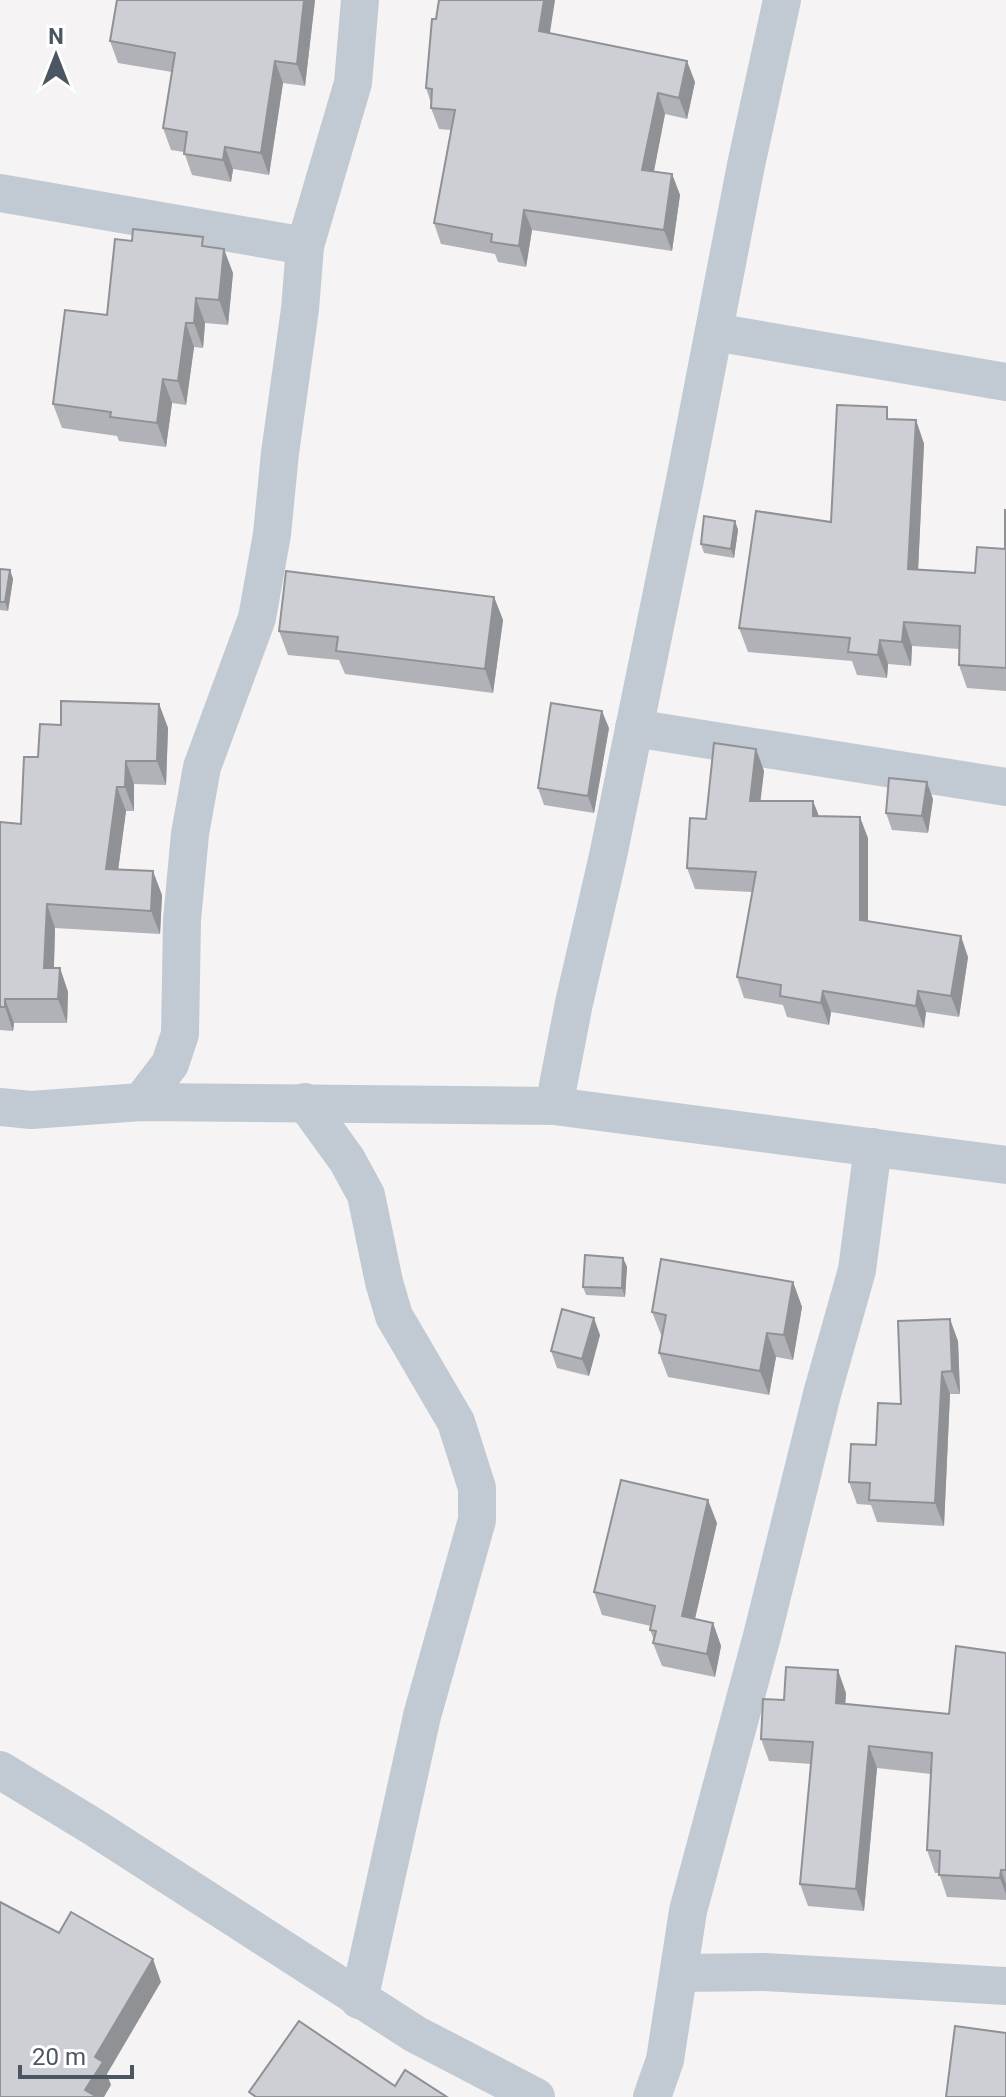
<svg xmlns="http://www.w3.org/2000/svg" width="1006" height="2097" font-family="Roboto,sans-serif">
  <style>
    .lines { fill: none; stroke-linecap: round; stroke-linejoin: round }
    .street { stroke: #c1cad2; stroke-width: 38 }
    .wall { fill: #b0b2b7 }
    .shaded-wall { fill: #909195 }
    .building { fill: #cdcfd5; stroke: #909195; stroke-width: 2 }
  </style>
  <rect width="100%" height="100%" fill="#f5f3f3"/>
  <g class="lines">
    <!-- street -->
    <g class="street">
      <path d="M0,193L305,246"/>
      <path d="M714,332L1006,382"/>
      <path d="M634,728L1006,787"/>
      <path d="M141,1102L170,1064L180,1034L182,920L190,834L202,767L257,618L272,534L280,453L300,309L305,246L353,83L360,0"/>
      <path d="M305,1102L347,1160L366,1195L384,1282L394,1316L456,1422L477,1488V1520L422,1716L359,2000"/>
      <path d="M554,1106L574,1003L608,856L685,480L746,165L782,0"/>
      <path d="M0,1107L31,1110L141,1102L554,1106L1006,1165"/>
      <path d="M0,1770L92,1826L415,2034L536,2097"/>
      <path d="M680,1973L765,1972L1006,1986"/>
      <path d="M652,2097L665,2060L688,1911L762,1636L822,1394L857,1270L873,1147"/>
    </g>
  </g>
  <!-- wall -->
  <g class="wall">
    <path d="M315,0L305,86L283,83L269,175L233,169L231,182L192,175L184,152L171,150L163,128L172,72L118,63L110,41Z"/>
    <path d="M436,19L550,33L695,82L687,119L665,114L654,171L672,174L680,195L672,251L532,230L526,267L498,262L495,254L441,244L434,223L451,130L439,129L431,108V103L426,88Z"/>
    <path d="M207,247L233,273L228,325L205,323L203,348L194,347L186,405L172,403L166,447L119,441L117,436L62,428L53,404L107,315Z"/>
    <path d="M891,419L916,420L924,444L918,570L975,573L1005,549L1006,510V691L967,688L959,665V649L912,646L911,666L888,664L887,678L857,675L852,661L748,652L739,628L831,522Z"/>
    <path d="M735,521L738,530L734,558L704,553L701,544Z"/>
    <path d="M0,569L10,570L13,579L8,611L0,610Z"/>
    <path d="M494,597L503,620L493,693L345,674L339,660L288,655L279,631Z"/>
    <path d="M159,704L168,728L166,785L134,784V811H126L118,870L162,895L160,934L55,928L54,968H60L68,992L67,1023H14L13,1031L0,1030V822L21,824L38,757L61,725Z"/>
    <path d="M609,728L594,813L544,805L538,788Z"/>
    <path d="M756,749L764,771L760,801H813L819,816L868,838V922L968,957L959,1017L926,1012L924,1028L831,1012L829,1025L787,1017L783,1005L744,998L737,977L752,892L695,889L687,868Z"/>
    <path d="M933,799L928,833L892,830L886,813Z"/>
    <path d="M623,1258L627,1267L625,1297L586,1295L583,1287Z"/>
    <path d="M793,1282L802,1307L793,1360L776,1357L769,1395L668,1377L659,1353L662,1337L652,1312Z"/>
    <path d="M600,1335L589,1376L557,1368L551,1351Z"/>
    <path d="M958,1341L960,1394H950L944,1526L877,1522L871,1505L857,1504L849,1482L876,1445L901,1404Z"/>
    <path d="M717,1523L695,1619L713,1623L721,1646L715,1677L662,1666L653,1643L654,1640L650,1630L651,1626L602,1615L594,1592Z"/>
    <path d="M1006,1653V1900L947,1897L939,1873H935L927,1850L931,1774L877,1768L864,1911L808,1906L800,1884L811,1764L769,1761L761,1739L784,1700L846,1693L845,1704L949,1714Z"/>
  </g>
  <!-- shaded-wall -->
  <g class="shaded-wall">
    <path d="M304,0H315L305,86L297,64Z"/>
    <path d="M544,0H555L547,52L539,31Z"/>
    <path d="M275,61L283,83L269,175L261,153Z"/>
    <path d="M687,61L695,82L687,119L679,98Z"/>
    <path d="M658,93L665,114L650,191L642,170Z"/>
    <path d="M225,147L233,169L231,182L223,160Z"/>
    <path d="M672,174L680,195L672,251L664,230Z"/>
    <path d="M524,210L532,230L526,267L519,246Z"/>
    <path d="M224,249L233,273L228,325L219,300Z"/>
    <path d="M196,298L205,323L203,348L194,323Z"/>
    <path d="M186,323L194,347L186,405L178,381Z"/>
    <path d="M163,379L172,403L166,447L157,423Z"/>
    <path d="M916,420L924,444L917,593L908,569Z"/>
    <path d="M735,521L738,530L734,558L731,549Z"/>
    <path d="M10,570L13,579L8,611L5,602Z"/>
    <path d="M494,597L503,620L493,693L485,669Z"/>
    <path d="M904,622L912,646L911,666L902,642Z"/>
    <path d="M880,640L888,664L887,678L878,655Z"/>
    <path d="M159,704L168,728L166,785L157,761Z"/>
    <path d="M602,711L609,728L594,813L588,796Z"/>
    <path d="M756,749L764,771L758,822L750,801Z"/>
    <path d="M126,761L134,784V811L125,787Z"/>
    <path d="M927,782L933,799L928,833L922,816Z"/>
    <path d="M117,787L126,811L115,893L106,869Z"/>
    <path d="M813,801L821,822L813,816Z"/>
    <path d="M860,817L868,838V942L860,920Z"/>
    <path d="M153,871L162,895L160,934L151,911Z"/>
    <path d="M47,904L55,928L53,992L44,968Z"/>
    <path d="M961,936L968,957L959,1017L951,996Z"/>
    <path d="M60,968L68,992L67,1023L58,999Z"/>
    <path d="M823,991L831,1012L829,1025L821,1003Z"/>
    <path d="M918,991L926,1012L924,1028L916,1006Z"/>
    <path d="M5,999L14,1023L13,1031L5,1007Z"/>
    <path d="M623,1258L627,1267L625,1297L622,1288Z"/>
    <path d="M793,1282L802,1307L793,1360L784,1335Z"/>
    <path d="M594,1318L600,1335L589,1376L582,1359Z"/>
    <path d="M950,1319L958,1341L960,1394L952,1371Z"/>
    <path d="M767,1333L776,1357L769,1395L760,1371Z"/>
    <path d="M942,1372L950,1394L944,1526L935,1503Z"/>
    <path d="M708,1500L717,1523L690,1640L682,1616Z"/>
    <path d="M713,1623L721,1646L715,1677L707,1654Z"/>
    <path d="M838,1670L846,1693L844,1725L836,1703Z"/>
    <path d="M869,1746L877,1768L864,1911L856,1889Z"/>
    <path d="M1001,1870L1006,1884V1894L1000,1878Z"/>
    <path d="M153,1959L161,1982L107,2074L111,2085L104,2097H88L85,2090L95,2057Z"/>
  </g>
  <!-- building -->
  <g class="building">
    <path d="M117,0H304L297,64L275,61L261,153L225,147L223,160L184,154L187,132L163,128L175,53L110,41Z"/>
    <path d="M439,0H544L539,31L687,61L679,98L658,93L642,170L672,174L664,230L524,210L519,246L491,242L492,234L434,223L455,110L431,108L432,89L426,88L432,19H436Z"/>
    <path d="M133,229L203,237L202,246L224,249L219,300L196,298L194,323H186L178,381L163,379L157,423L110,417L111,412L53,404L65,310L107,315L115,239L132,241Z"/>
    <path d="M837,405L887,407V419L916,420L908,569L975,573L977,547L1005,549V510H1006V668L959,665L960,626L904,622L902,642L880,640L878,655L848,652L850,638L739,628L756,511L831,522Z"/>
    <path d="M704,516L735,521L731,549L701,544Z"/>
    <path d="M0,569L10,570L5,602H0Z"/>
    <path d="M286,571L494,597L485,669L336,651L338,637L279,631Z"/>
    <path d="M61,701L159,704L157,761H126L125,787H117L106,869L153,871L151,911L47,904L44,968H60L58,999H5V1007H0V822L21,824L24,757H38L40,724L61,725Z"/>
    <path d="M551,703L602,711L588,796L538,788Z"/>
    <path d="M714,743L756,749L750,801H813V816L860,817V920L961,936L951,996L918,991L916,1006L823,991L821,1003L780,996L781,985L737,977L756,872L687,868L690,818L706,819Z"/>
    <path d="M889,778L927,782L922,816L886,813Z"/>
    <path d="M585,1255L623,1258L622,1288L583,1287Z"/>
    <path d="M661,1259L793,1282L784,1335L767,1333L760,1371L659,1353L666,1315L652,1312Z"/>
    <path d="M562,1309L594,1318L582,1359L551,1351Z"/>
    <path d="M950,1319L952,1371L942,1372L935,1503L869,1500L870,1483L849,1482L851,1444L876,1445L878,1403L901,1404L898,1321Z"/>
    <path d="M621,1480L708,1500L682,1616L713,1623L707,1654L653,1643L656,1631L650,1630L655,1606L594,1592Z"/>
    <path d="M956,1646L1006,1653V1870H1001L1000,1878L939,1875L940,1851L927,1850L932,1753L869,1746L856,1889L800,1884L813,1742L761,1739L763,1699L784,1700L786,1667L838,1670L836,1703L949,1714Z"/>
    <path d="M0,1902L59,1933L71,1912L153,1959L95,2057L103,2062L85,2090L97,2097H0Z"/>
    <path d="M299,2021L395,2086L405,2070L447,2097H256L249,2092Z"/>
    <path d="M955,2026L1006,2033V2097H946Z"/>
  </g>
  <!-- north arrow -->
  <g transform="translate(56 56)" stroke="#ffffff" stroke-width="6" paint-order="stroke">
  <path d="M0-6L14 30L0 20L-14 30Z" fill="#4a5661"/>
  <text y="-12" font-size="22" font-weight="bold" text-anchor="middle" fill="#4a5661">N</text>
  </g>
  <!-- scale -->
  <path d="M20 2065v12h112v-12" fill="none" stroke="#4a5661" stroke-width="4"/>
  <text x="32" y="2065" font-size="24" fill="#4a5661" stroke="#ffffff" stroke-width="6" paint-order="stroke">20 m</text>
</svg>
